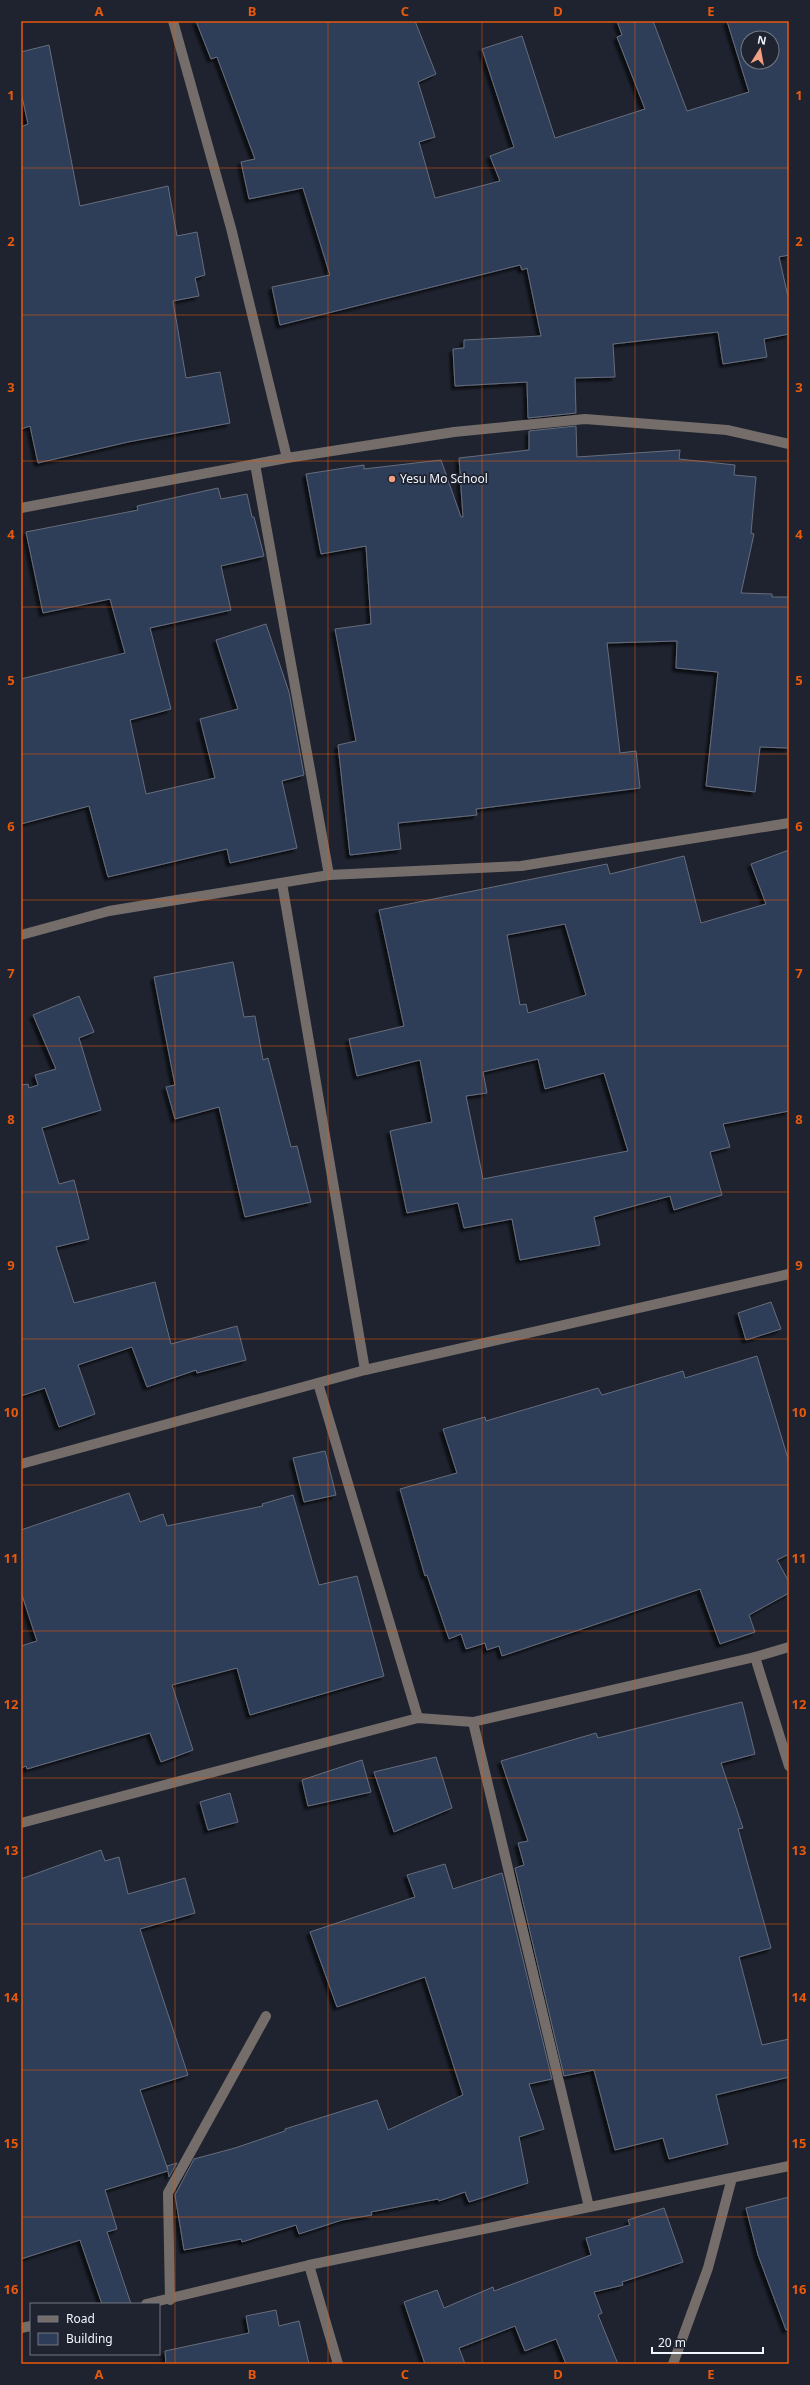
<svg xmlns="http://www.w3.org/2000/svg" width="810" height="2385" font-family="'Noto Sans',sans-serif">
  <style>
    .building { fill: #2d3c59; stroke: #666d7b; fill-rule: evenodd; filter: url(#shadow) }
    .lines { fill: none; stroke-linecap: round; stroke-linejoin: round }
    .lane { stroke: #756d6a; stroke-width: 10 }
    .street { stroke: #756d6a; stroke-width: 10 }
    .grid { fill: none; stroke: #e8590c; stroke-width: 1; stroke-opacity: 0.55 }
    .poi-dot { fill: #f39f83; stroke: #1e232f; stroke-width: 1.5 }
    .labels { text-anchor: middle; stroke-width: 3.5; stroke-linejoin: round; paint-order: stroke }
    .poi-label { font-size: 12px; fill: #f1f5fd; stroke: #1e232f; text-anchor: start }
    .neatline { fill: none; stroke: #e8590c; stroke-width: 1.5 }
    .grid-label { font-size: 13px; text-anchor: middle; font-weight: bold; fill: #e8590c }
  </style>
  <defs>
    <filter id="shadow"><feDropShadow dx="-3.5" dy="3.5" stdDeviation="1" flood-color="#0009"/></filter>
  </defs>
  <rect width="100%" height="100%" fill="#1e232f"/>
  <!-- building -->
  <g class="building">
    <path d="M196,21H415L436,74L418,82L435,137L419,142L435,198L500,181L490,156L514,147L482,49L522,36L555,138L645,109L617,37L622,35L617,21H653L687,111L749,92L727,21H789V255L779,257L789,301V334L764,339L767,357L723,364L718,332L613,344L615,377L575,378L576,413L528,418L527,382L455,386L453,349L464,348V340L541,336L527,268L522,270L520,265L280,325L272,287L330,275L303,188L249,199L241,162L255,159L217,57L211,59ZM748,38H772V62H748Z"/>
    <path d="M49,45L80,206L168,186L177,236L197,232L205,275L195,278L199,296L173,301L186,378L220,372L230,423L128,442L38,463L30,426L21,429V127L28,124L21,92V52Z"/>
    <path d="M576,426L577,457L680,450L679,459L735,465L734,475L756,477L751,533L754,534L741,593L772,594V597H789V748L760,747L755,792L706,786L718,672L676,668L677,641L607,643L620,753L636,751L640,788L476,809L477,815L398,823L401,849L350,855L338,745L356,741L335,629L371,624L366,546L321,554L306,474L364,465V469L441,460L461,517H463L459,458L529,450V431Z"/>
    <path d="M218,488L221,499L247,494L252,517H254L264,556L221,566L231,610L150,628L171,709L130,720L146,794L215,778L200,719L238,709L216,640L266,624L289,692L304,775L282,781L297,848L230,863L227,849L108,877L89,806L21,824V679L125,653L110,599L43,613L26,532L138,510L137,506Z"/>
    <path d="M789,850V1111L723,1124L730,1147L710,1152L722,1195L674,1210L670,1196L594,1217L600,1245L520,1260L512,1219L464,1228L458,1203L407,1213L390,1131L432,1122L420,1060L357,1076L349,1039L404,1026L379,910L607,864L610,874L684,856L701,923L766,904L751,864ZM565,924L586,995L528,1013L526,1004L520,1005L507,935ZM538,1059L545,1089L604,1073L628,1151L483,1179L466,1096L487,1093L483,1072Z"/>
    <path d="M233,962L244,1017L255,1016L263,1060L268,1058L291,1147L297,1146L311,1202L245,1217L219,1107L175,1119L166,1087L175,1085L154,977Z"/>
    <path d="M79,996L94,1032L79,1038L101,1110L42,1128L59,1184L74,1180L89,1239L56,1247L74,1303L155,1282L171,1344L237,1326L246,1360L197,1373L196,1370L147,1387L132,1347L78,1365L95,1414L59,1427L45,1388L21,1396V1085L28,1084L29,1088L38,1085L35,1075L56,1069L33,1015Z"/>
    <path d="M771,1302L781,1329L746,1340L738,1313Z"/>
    <path d="M757,1356L789,1462V1554L777,1560L789,1582V1593L749,1615L755,1632L720,1644L700,1589L502,1656L499,1646L487,1650L485,1643L466,1649L461,1634L449,1639L427,1575L425,1576L400,1489L457,1473L443,1429L485,1417L486,1421L598,1388L602,1395L683,1371L685,1378Z"/>
    <path d="M325,1451L336,1495L304,1502L293,1458Z"/>
    <path d="M129,1493L140,1522L163,1514L167,1526L263,1506L262,1504L293,1495L319,1585L357,1576L384,1676L250,1715L237,1668L172,1685L193,1750L161,1762L150,1733L27,1769L26,1766L21,1768V1646L37,1641L21,1592V1530Z"/>
    <path d="M742,1702L755,1754L721,1763L743,1828L738,1829L771,1948L739,1957L762,2045L789,2039V2077L716,2095L728,2144L669,2159L663,2138L615,2150L594,2070L564,2076L515,1868L524,1865L518,1843L528,1841L501,1761L596,1733L598,1738Z"/>
    <path d="M436,1757L452,1808L394,1832L374,1772Z"/>
    <path d="M362,1760L371,1792L308,1806L302,1780Z"/>
    <path d="M230,1793L238,1822L208,1830L200,1802Z"/>
    <path d="M101,1850L105,1861L119,1857L128,1894L185,1878L195,1913L140,1929L188,2075L140,2090L168,2170L167,2166L177,2163L169,2177L168,2171L105,2190L117,2229L107,2232L131,2304H102L80,2240L21,2259V1879Z"/>
    <path d="M445,1864L453,1889L502,1873L552,2079L529,2084L544,2129L519,2137L528,2183L469,2202L465,2192L439,2201L438,2199L371,2212L372,2215L342,2220L299,2234L296,2225L242,2242L241,2239L184,2250L175,2195L194,2159L235,2148L285,2131V2129L377,2100L388,2130L463,2095L425,1977L337,2007L310,1932L415,1897L407,1875Z"/>
    <path d="M789,2197V2329L786,2330L758,2255L746,2208Z"/>
    <path d="M664,2208L683,2262L622,2282L623,2285L594,2292L602,2313L598,2315L618,2364H566L556,2339L525,2351L515,2326L459,2348L465,2364H425L404,2302L437,2290L444,2308L493,2287L494,2291L591,2255L586,2238L630,2225L628,2220Z"/>
    <path d="M276,2310L279,2326L299,2321L309,2364H166L165,2351L249,2333L246,2316Z"/>
  </g>
  <g class="lines">
    <!-- lane -->
    <path class="lane" d="M170,2300L168,2193L266,2016"/>
    <!-- street -->
    <g class="street">
      <path d="M173,21L231,228L287,458"/>
      <path d="M255,464L329,875"/>
      <path d="M21,508L287,458L454,432L585,419L727,430L789,444"/>
      <path d="M282,883L365,1370"/>
      <path d="M21,935L109,911L329,875L521,866L789,823"/>
      <path d="M318,1383L418,1718"/>
      <path d="M21,1464L365,1370L789,1274"/>
      <path d="M755,1657L789,1766"/>
      <path d="M473,1722L589,2207"/>
      <path d="M21,1823L418,1718L473,1722L755,1657L789,1647"/>
      <path d="M309,2265L338,2364"/>
      <path d="M146,2304L309,2265L789,2166"/>
      <path d="M21,2328L31,2326"/>
      <path d="M673,2364L708,2268L732,2178"/>
    </g>
  </g>
  <!-- grid -->
  <path class="grid" d="M175,21V2364M328,21V2364M482,21V2364M635,21V2364M21,168H789M21,315H789M21,461H789M21,607H789M21,754H789M21,900H789M21,1046H789M21,1192H789M21,1339H789M21,1485H789M21,1631H789M21,1778H789M21,1924H789M21,2070H789M21,2217H789"/>
  <!-- markers -->
  <circle class="poi-dot" cx="392" cy="479" r="4"/>
  <g class="labels">
    <!-- poi labels -->
    <g class="poi-label">
      <text x="400" y="483">Yesu Mo School</text>
    </g>
  </g>
  <!-- border -->
  <rect width="810" height="2385" fill="none" stroke="#1e232f" stroke-width="44"/>
  <!-- legend -->
  <rect x="30" y="2303" width="130" height="52" fill="#1e232f" stroke="#727781"/>
  <rect x="38" y="2316" width="20" height="6" fill="#756d6a" stroke="#727781"/>
  <text x="66" y="2323" font-size="12" fill="#f1f5fd">Road</text>
  <rect x="38" y="2333" width="20" height="12" fill="#2d3c59" stroke="#727781"/>
  <text x="66" y="2343" font-size="12" fill="#f1f5fd">Building</text>
  <!-- north arrow -->
  <g transform="translate(760 50) rotate(11)"><circle r="19" fill="#1e232f" stroke="#727781"/>
  <path d="M0-3L7 15L0 10L-7 15Z" fill="#f39f83"/>
  <text y="-6" font-size="11" font-weight="bold" text-anchor="middle" fill="#f1f5fd">N</text>
  </g>
  <!-- scale -->
  <path d="M652 2347v6h111v-6" fill="none" stroke="#f1f5fd" stroke-width="2"/>
  <text x="658" y="2347" font-size="12" fill="#f1f5fd" stroke="#1e232f" stroke-width="3" paint-order="stroke">20 m</text>
  <rect x="22" y="22" width="766" height="2341" class="neatline"/>
  <g class="grid-label">
    <text x="99" y="16">A</text>
    <text x="252" y="16">B</text>
    <text x="405" y="16">C</text>
    <text x="558" y="16">D</text>
    <text x="711" y="16">E</text>
    <text x="11" y="100">1</text>
    <text x="799" y="100">1</text>
    <text x="11" y="246">2</text>
    <text x="799" y="246">2</text>
    <text x="11" y="392">3</text>
    <text x="799" y="392">3</text>
    <text x="11" y="539">4</text>
    <text x="799" y="539">4</text>
    <text x="11" y="685">5</text>
    <text x="799" y="685">5</text>
    <text x="11" y="831">6</text>
    <text x="799" y="831">6</text>
    <text x="11" y="978">7</text>
    <text x="799" y="978">7</text>
    <text x="11" y="1124">8</text>
    <text x="799" y="1124">8</text>
    <text x="11" y="1270">9</text>
    <text x="799" y="1270">9</text>
    <text x="11" y="1417">10</text>
    <text x="799" y="1417">10</text>
    <text x="11" y="1563">11</text>
    <text x="799" y="1563">11</text>
    <text x="11" y="1709">12</text>
    <text x="799" y="1709">12</text>
    <text x="11" y="1855">13</text>
    <text x="799" y="1855">13</text>
    <text x="11" y="2002">14</text>
    <text x="799" y="2002">14</text>
    <text x="11" y="2148">15</text>
    <text x="799" y="2148">15</text>
    <text x="11" y="2294">16</text>
    <text x="799" y="2294">16</text>
    <text x="99" y="2379">A</text>
    <text x="252" y="2379">B</text>
    <text x="405" y="2379">C</text>
    <text x="558" y="2379">D</text>
    <text x="711" y="2379">E</text>
  </g>
</svg>
